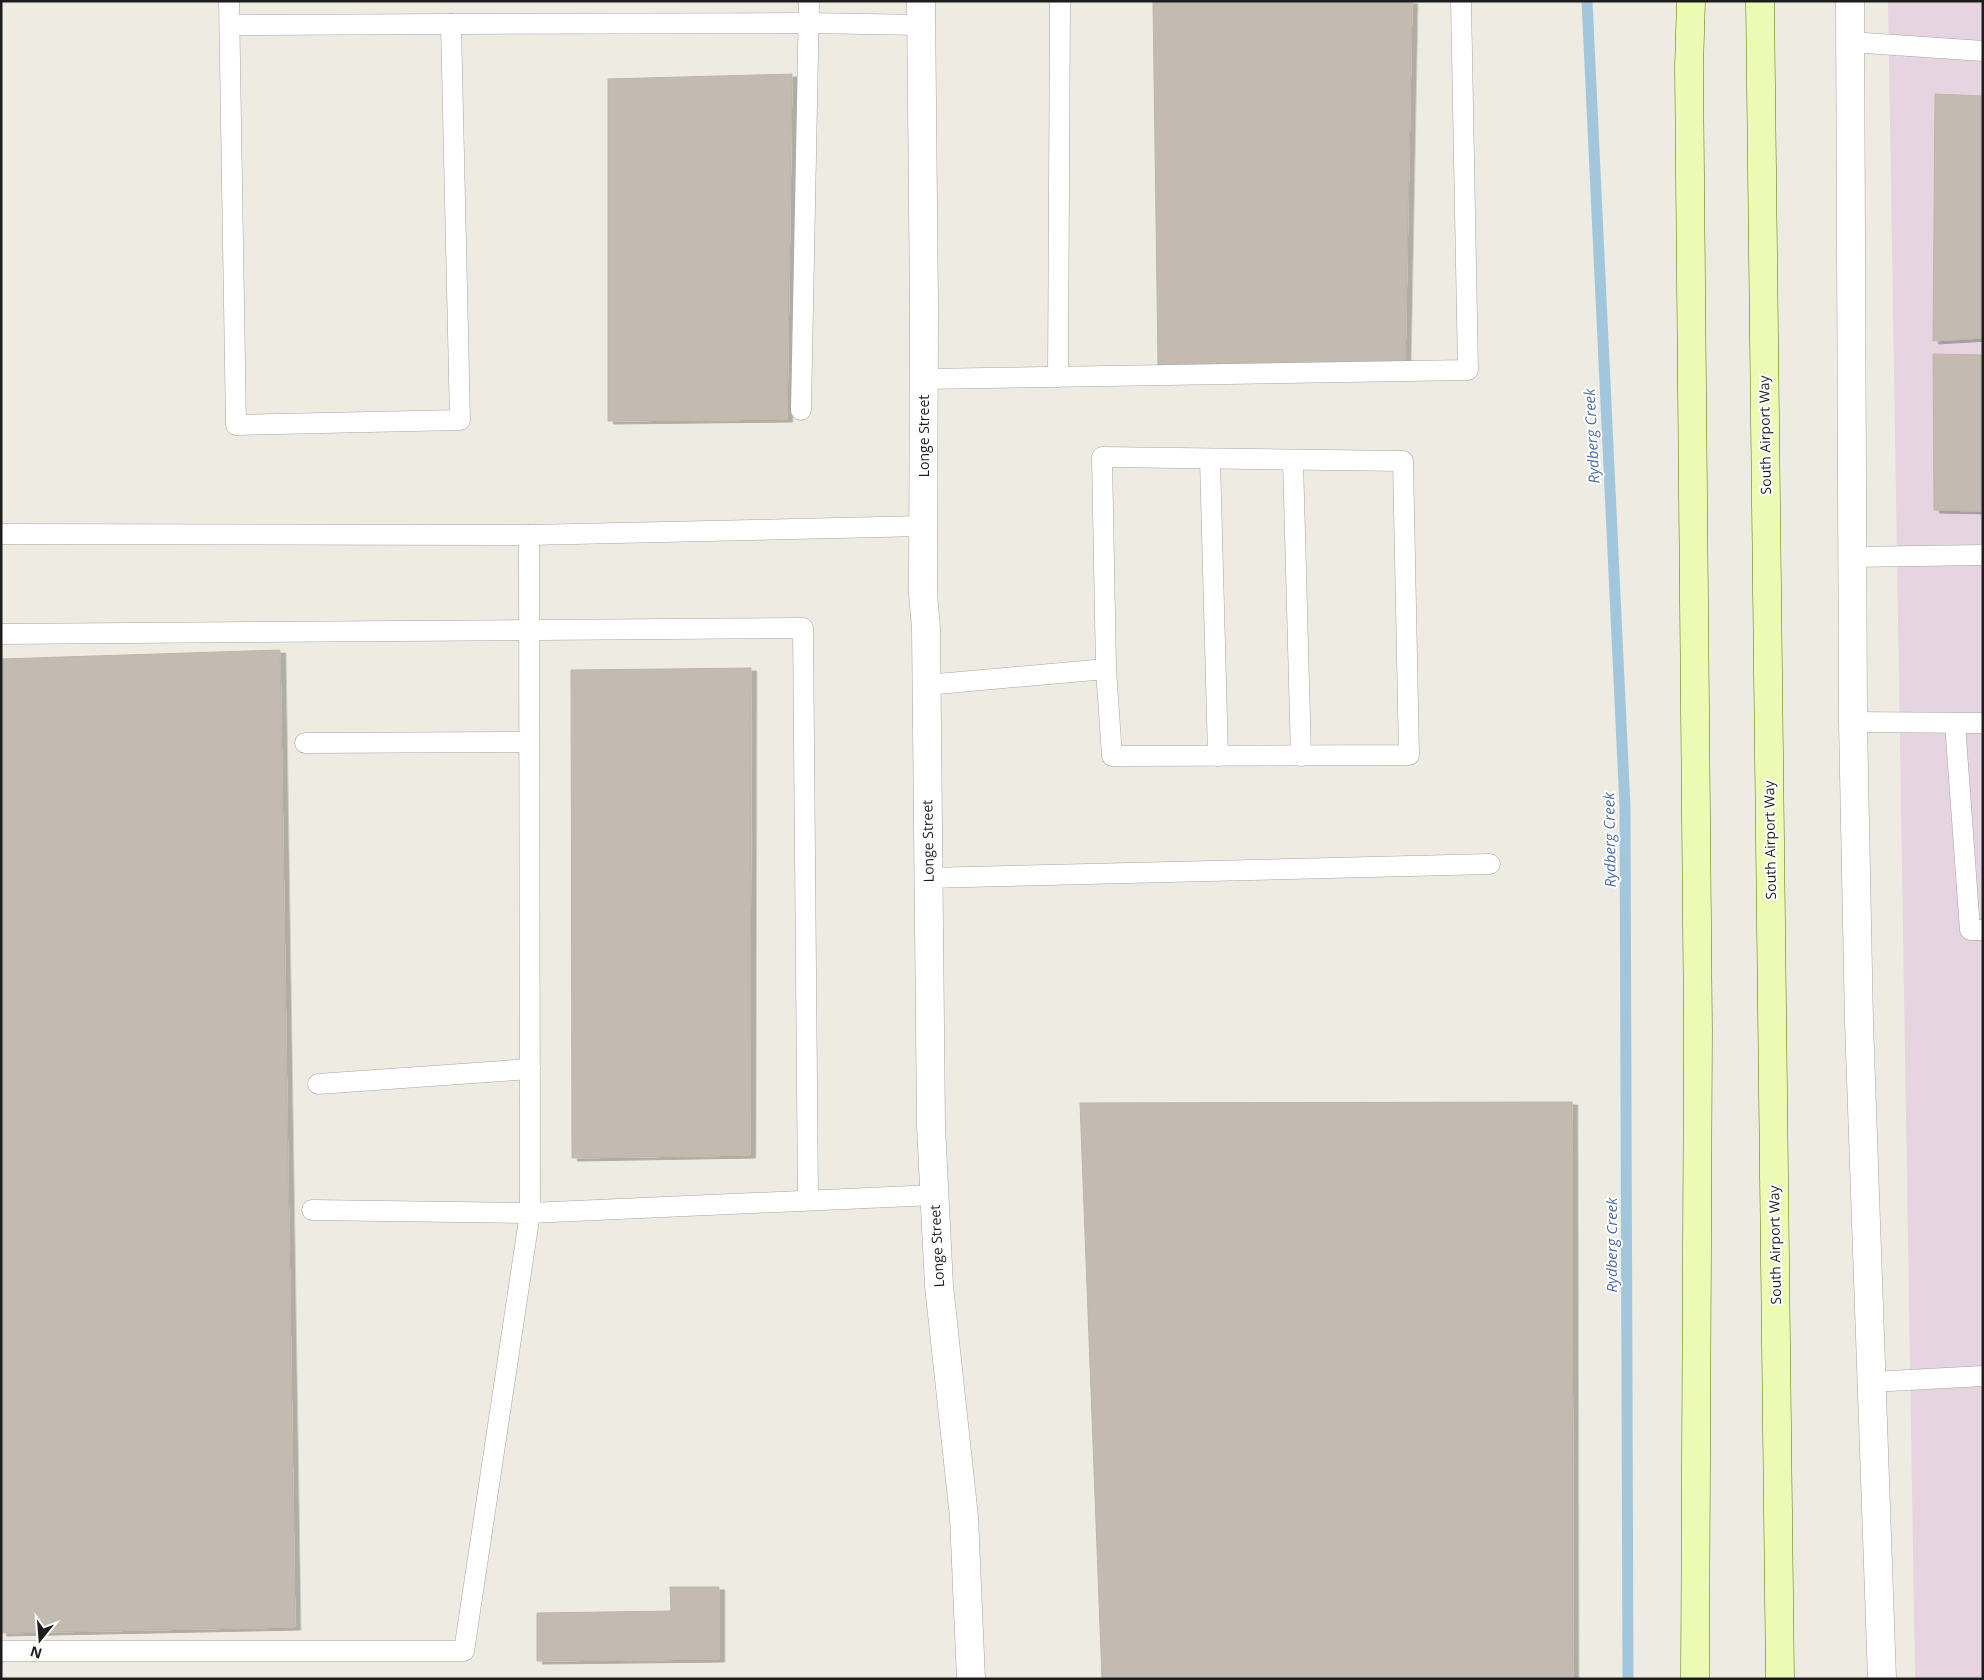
<svg xmlns="http://www.w3.org/2000/svg" width="1984" height="1680" font-family="'Open Sans',sans-serif">
  <style>
    .industrial { fill: #e7d4e1 }
    .lines { fill: none; stroke-linecap: round; stroke-linejoin: round }
    .stream { stroke: #a2c7dd; stroke-width: 11 }
    .building { fill: #c3bbb2; stroke: #c0b5a5; filter: url(#shadow) }
    .service-casing { stroke: #a4a4a4; stroke-width: 21 }
    .minor-casing { stroke: #a4a4a4; stroke-width: 29 }
    .secondary-casing { stroke: #577403; stroke-width: 29 }
    .service { stroke: #fff; stroke-width: 20 }
    .minor { stroke: #fff; stroke-width: 28 }
    .secondary { stroke: #ecfab4; stroke-width: 28 }
    .labels { text-anchor: middle; stroke-width: 4; stroke-linejoin: round; paint-order: stroke }
    .street-label { font-size: 14px; fill: #1d1d1d; stroke: #fff }
    .water-label { font-size: 15px; font-style: italic; fill: #486cad; stroke: #fff }
  </style>
  <defs>
    <filter id="shadow"><feDropShadow dx="5.5" dy="3" stdDeviation="0" flood-color="#0004"/></filter>
  </defs>
  <rect width="100%" height="100%" fill="#eeece2"/>
  <!-- industrial -->
  <path class="industrial" d="M1888,1H1983V1679H1916L1915,1676Z"/>
  <g class="lines">
    <!-- stream -->
    <path class="stream" d="M1587,1L1625,807L1628,1679"/>
  </g>
  <!-- building -->
  <g class="building">
    <path d="M1153,1H1412L1405,367L1158,365Z"/>
    <path d="M792,74L787,419L608,421V79Z"/>
    <path d="M1935,94L1982,96V338L1933,341Z"/>
    <path d="M1933,354L1983,355V511L1934,510Z"/>
    <path d="M280,650L295,1627L1,1633V659Z"/>
    <path d="M751,668L750,1155L572,1158L571,670Z"/>
    <path d="M1572,1102L1573,1679H1102L1080,1103Z"/>
    <path d="M670,1587H719V1659L537,1661V1613L671,1611Z"/>
  </g>
  <g class="lines">
    <!-- service casing -->
    <g class="service-casing">
      <g id="service">
        <path d="M229,1L236,425L460,420L451,24L809,23L921,25"/>
        <path d="M230,25L451,24"/>
        <path d="M1850,42L1983,51"/>
        <path d="M1058,377L1060,1"/>
        <path d="M924,379L1468,370L1461,1"/>
        <path d="M801,410L809,1"/>
        <path d="M1210,459L1218,756"/>
        <path d="M1293,460L1301,756"/>
        <path d="M1,534L529,535L923,526"/>
        <path d="M529,535L530,1213L934,1195"/>
        <path d="M1852,557L1983,555"/>
        <path d="M1,634L803,628L808,1200"/>
        <path d="M926,685L1106,669L1112,756L1409,755L1403,461L1102,457L1106,669"/>
        <path d="M1853,722L1983,723"/>
        <path d="M1955,723L1970,930H1983"/>
        <path d="M305,743L529,742"/>
        <path d="M928,878L1490,864"/>
        <path d="M318,1084L530,1069"/>
        <path d="M1871,1382L1983,1376"/>
        <path d="M1,1651H464L530,1213L312,1210"/>
      </g>
    </g>
    <!-- minor casing -->
    <g class="minor-casing">
      <g id="minor">
        <path d="M921,1L924,306L923,593L926,628L931,1126L939,1286L964,1517L971,1679"/>
        <path d="M1850,1L1853,722L1859,1022L1882,1679"/>
      </g>
    </g>
    <!-- secondary casing -->
    <g class="secondary-casing">
      <g id="secondary">
        <path d="M1691,1L1689,67L1698,1030L1695,1679"/>
        <path d="M1760,1L1780,1679"/>
      </g>
    </g>
    <!-- service -->
    <use href="#service" class="service"/>
    <!-- minor -->
    <use href="#minor" class="minor"/>
    <!-- secondary -->
    <use href="#secondary" class="secondary"/>
  </g>
  <g class="labels">
    <!-- street labels -->
    <g class="street-label">
      <text transform="translate(1765 435) rotate(-91)" y="5">South Airport Way</text>
      <text transform="translate(924 436) rotate(-90)" y="5">Longe Street</text>
      <text transform="translate(1770 840) rotate(-91)" y="5">South Airport Way</text>
      <text transform="translate(928 841) rotate(-91)" y="5">Longe Street</text>
      <text transform="translate(1775 1245) rotate(-91)" y="5">South Airport Way</text>
      <text transform="translate(937 1246) rotate(-93)" y="5">Longe Street</text>
    </g>
    <!-- water labels -->
    <g class="water-label">
      <text transform="translate(1592 436) rotate(-93)" y="5">Rydberg Creek</text>
      <text transform="translate(1610 840) rotate(-91)" y="5">Rydberg Creek</text>
      <text transform="translate(1612 1245) rotate(-90)" y="5">Rydberg Creek</text>
    </g>
  </g>
  <!-- border -->
  <rect width="1984" height="1680" fill="none" stroke="#1d1d1d" stroke-width="5"/>
  <!-- north arrow -->
  <g transform="translate(40 1640) rotate(197)" stroke="#ffffff" stroke-width="4" paint-order="stroke">
  <path d="M0-4L9 19L0 12L-9 19Z" fill="#1d1d1d"/>
  <text y="-8" font-size="14" font-weight="bold" text-anchor="middle" fill="#1d1d1d">N</text>
  </g>
</svg>
